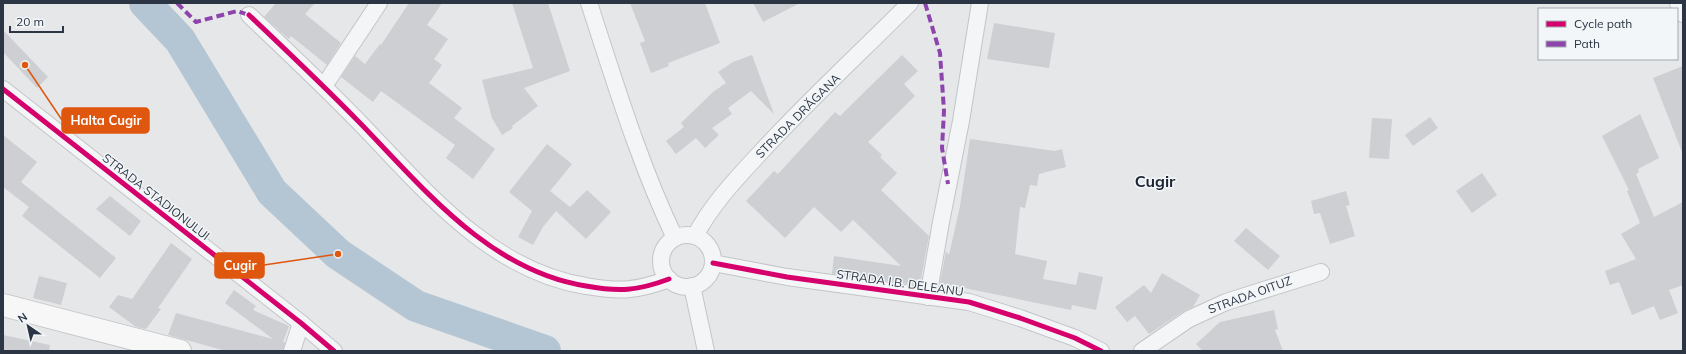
<svg xmlns="http://www.w3.org/2000/svg" width="1686" height="354" font-family="Mulish,sans-serif">
  <style>
    .lines { fill: none; stroke-linecap: round; stroke-linejoin: round }
    .river { stroke: #b4c5d4; stroke-width: 32 }
    .building { fill: #cdcfd2 }
    .minor-casing { stroke: #c3c5c7; stroke-width: 18 }
    .secondary-casing { stroke: #c3c5c7; stroke-width: 24 }
    .minor { stroke: #f4f5f6; stroke-width: 16 }
    .secondary { stroke: #f7f7f8; stroke-width: 22 }
    .quiet { stroke: #8e44ad; stroke-width: 4; stroke-dasharray: 8 4; stroke-linecap: butt }
    .cycleway-casing { stroke: #f3f6f8; stroke-width: 8 }
    .cycleway { stroke: #d6006c; stroke-width: 5 }
    .labels { text-anchor: middle; stroke-width: 3; stroke-linejoin: round; paint-order: stroke }
    .street-label { font-size: 12px; fill: #2b3544; stroke: #f3f6f8 }
    .district-label { font-size: 16px; font-weight: bold; fill: #1d2635; stroke: #f3f6f8 }
    .leader { fill: none; stroke: #df570f; stroke-width: 1.5 }
    .callout-dot { fill: #df570f; stroke: #f3f6f8; stroke-width: 1.5 }
    .callout { fill: #df570f; stroke: #df570f; stroke-width: 1.5 }
    .callout-label { font-size: 13px; text-anchor: middle; font-weight: bold; fill: #fff }
  </style>
  <rect width="100%" height="100%" fill="#e5e7e9"/>
  <g class="lines">
    <!-- river -->
    <path class="river" d="M145,3L180,40L272,192L338,254L416,306L545,351"/>
  </g>
  <!-- building -->
  <g class="building">
    <path d="M276,3H315L305,14L341,43L327,65L291,36L289,39L264,17Z"/>
    <path d="M409,3H442L427,25L448,39L434,59L442,65L429,83L462,108L454,118L495,149L473,179L446,158L455,145L381,91L373,102L341,77L355,56L365,64L380,44L381,45Z"/>
    <path d="M512,3H548L570,71L524,88L538,106L512,126L513,128L502,135L492,118L482,80L533,68Z"/>
    <path d="M630,3H705L720,43L668,63L669,66L651,73L640,43L645,41Z"/>
    <path d="M753,3H800L763,22Z"/>
    <path d="M994,23L1055,33L1049,68L987,59Z"/>
    <path d="M3,30L48,77L37,88L3,52Z"/>
    <path d="M752,55L774,114L751,91L728,108L732,114L712,128L719,135L705,148L696,138L676,154L666,141L684,127L681,123L713,92L726,83L718,72L733,62Z"/>
    <path d="M902,55L918,71L904,84L915,96L868,142L882,155L880,157L897,173L881,190L929,236L921,279H919L917,285L832,274L834,256L901,266L853,220L841,232L814,207L785,238L746,201L774,171L778,174L835,112L840,116Z"/>
    <path d="M1683,66V152H1682L1653,78Z"/>
    <path d="M1640,114L1659,158L1638,169L1639,172L1636,174L1654,217L1683,202V285L1669,290L1678,313L1660,320L1654,306L1632,315L1619,282L1610,285L1605,271L1636,259L1621,234L1640,223L1627,191L1629,190L1602,136Z"/>
    <path d="M1430,117L1438,128L1413,146L1405,135Z"/>
    <path d="M1372,118L1392,119L1389,159L1369,158Z"/>
    <path d="M3,135L37,162L21,182L116,258L100,278L22,216L29,207L3,187Z"/>
    <path d="M970,139L1055,151L1062,149L1066,167L1039,174L1037,186L1030,185L1025,208L1020,207L1015,254L1047,261L1043,279L1076,285L1079,272L1103,277L1096,310L1072,305L1071,310L940,283L946,251L949,255L960,206Z"/>
    <path d="M547,144L572,164L550,191L570,207L587,190L611,212L586,239L556,211L543,227L533,245L518,237L532,211L509,192Z"/>
    <path d="M1482,173L1497,195L1472,213L1456,191Z"/>
    <path d="M1346,191L1350,205L1346,206L1355,236L1330,244L1320,213L1314,214L1311,201Z"/>
    <path d="M110,196L141,221L130,236L96,209Z"/>
    <path d="M1246,228L1280,256L1268,270L1234,241Z"/>
    <path d="M171,243L192,259L158,308L161,309L146,329L136,327L109,307L118,295L132,299Z"/>
    <path d="M1162,273L1200,295L1193,307L1184,311L1149,334L1135,316L1127,322L1115,307L1144,285L1151,293Z"/>
    <path d="M39,276L67,283L61,305L33,298Z"/>
    <path d="M234,290L256,306L253,310L289,326L283,342H285L283,351H226L168,335L176,313L273,339L225,303Z"/>
    <path d="M1274,310L1278,329L1275,330L1283,351H1203L1196,344L1220,322Z"/>
    <path d="M3,335L50,345L49,351H3Z"/>
  </g>
  <g class="lines">
    <!-- minor casing -->
    <g class="minor-casing">
      <g id="minor">
        <path d="M589,3C615,82 639,163 675,238"/>
        <path d="M1678,3L1683,14"/>
        <path d="M249,15C287,51 324,86 360,123C424,189 490,271 586,286C619,292 637,291 669,279"/>
        <path d="M324,86L379,3"/>
        <path d="M3,89L301,323L334,351"/>
        <circle cx="687" cy="261" r="26"/>
        <path d="M695,236C712,204 736,179 760,153C808,101 860,53 910,3"/>
        <path d="M713,263L787,277L969,302L1020,318L1075,338L1101,351"/>
        <path d="M692,286L706,351"/>
        <path d="M928,297L941,222L961,121L980,3"/>
        <path d="M292,351L301,323"/>
        <path d="M1142,351L1189,319L1226,302L1321,272"/>
      </g>
    </g>
    <!-- secondary casing -->
    <g class="secondary-casing">
      <path id="secondary" d="M3,305L180,351"/>
    </g>
    <!-- minor -->
    <use href="#minor" class="minor"/>
    <!-- secondary -->
    <use href="#secondary" class="secondary"/>
    <!-- quiet -->
    <g class="quiet">
      <path d="M177,3L196,22L237,11L249,15"/>
      <path d="M925,3L940,53L944,111L942,148L948,184"/>
    </g>
    <!-- cycleway casing -->
    <g class="cycleway-casing">
      <g id="cycleway">
        <path d="M249,15C287,51 324,86 360,123C424,189 490,271 586,286C619,292 637,291 669,279"/>
        <path d="M3,89L301,323L334,351"/>
        <path d="M713,263L787,277L969,302L1020,318L1075,338L1101,351"/>
      </g>
    </g>
    <!-- cycleway -->
    <use href="#cycleway" class="cycleway"/>
  </g>
  <g class="labels">
    <!-- street labels -->
    <g class="street-label">
      <text transform="translate(798 116) rotate(-45)" y="4">STRADA DRĂGANA</text>
      <text transform="translate(156 197) rotate(38)" y="4">STRADA STADIONULUI</text>
      <text transform="translate(900 283) rotate(8)" y="4">STRADA I.B. DELEANU</text>
      <text transform="translate(1250 295) rotate(-20)" y="4">STRADA OITUZ</text>
    </g>
    <!-- district labels -->
    <g class="district-label">
      <text x="1155" y="187">Cugir</text>
    </g>
  </g>
  <!-- callouts -->
  <path class="leader" d="M25 65L62 120M338 254L264 265"/>
  <g class="callout-dot">
    <circle cx="25" cy="65" r="4"/>
    <circle cx="338" cy="254" r="4"/>
  </g>
  <g class="callout">
    <rect x="62" y="108" width="87" height="25" rx="4"/>
    <rect x="215" y="253" width="49" height="25" rx="4"/>
  </g>
  <g class="callout-label">
    <text x="106" y="125">Halta Cugir</text>
    <text x="240" y="270">Cugir</text>
  </g>
  <!-- border -->
  <rect width="1686" height="354" fill="none" stroke="#2b3544" stroke-width="8"/>
  <!-- legend -->
  <rect x="1538" y="8" width="140" height="52" fill="#f3f6f8" stroke="#a3a9b0"/>
  <rect x="1546" y="21" width="20" height="6" fill="#d6006c" stroke="#a3a9b0"/>
  <text x="1574" y="28" font-size="12" fill="#2b3544">Cycle path</text>
  <rect x="1546" y="41" width="20" height="6" fill="#8e44ad" stroke="#a3a9b0"/>
  <text x="1574" y="48" font-size="12" fill="#2b3544">Path</text>
  <!-- north arrow -->
  <g transform="translate(28 326) rotate(326)" stroke="#f3f6f8" stroke-width="3" paint-order="stroke">
  <path d="M0-3L7 15L0 10L-7 15Z" fill="#2b3544"/>
  <text y="-6" font-size="11" font-weight="bold" text-anchor="middle" fill="#2b3544">N</text>
  </g>
  <!-- scale -->
  <path d="M10 26v6h53v-6" fill="none" stroke="#2b3544" stroke-width="2"/>
  <text x="16" y="26" font-size="12" fill="#2b3544" stroke="#f3f6f8" stroke-width="3" paint-order="stroke">20 m</text>
</svg>
